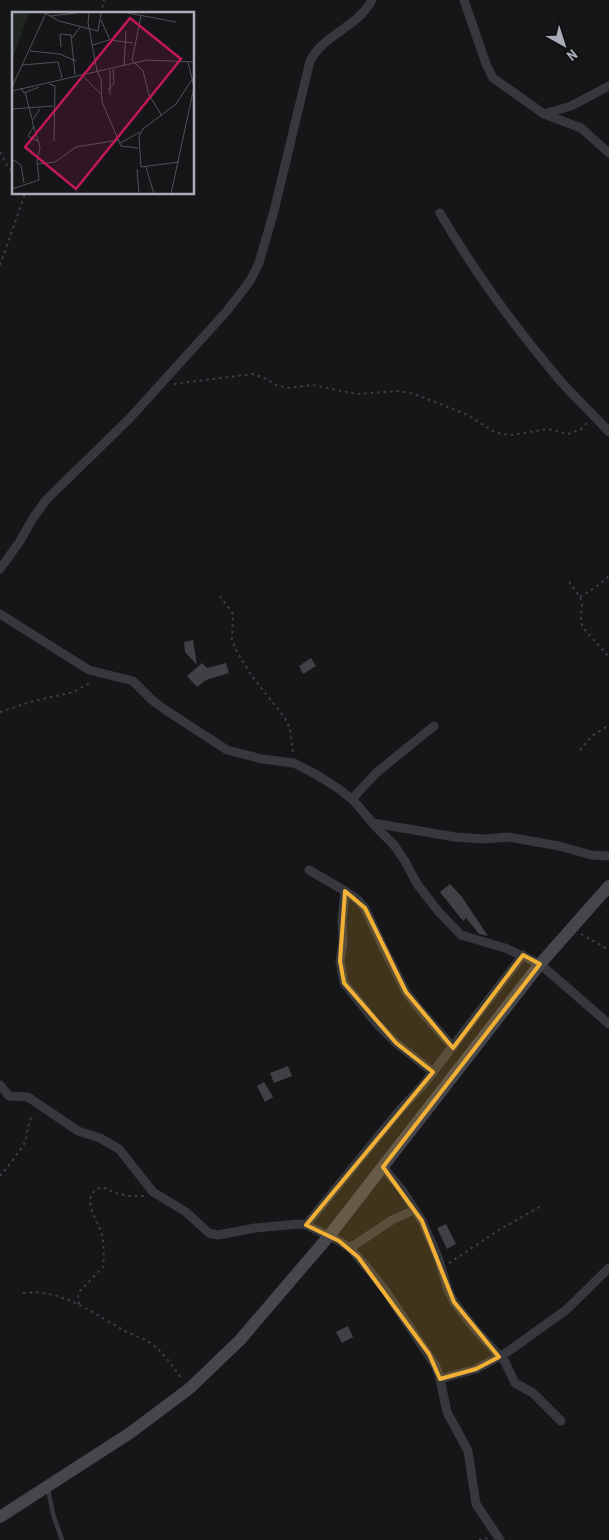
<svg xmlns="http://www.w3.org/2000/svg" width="609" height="1540" font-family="'Roboto Condensed',sans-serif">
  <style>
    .building { fill: #404145 }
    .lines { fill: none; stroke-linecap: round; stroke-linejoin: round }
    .path { stroke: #3d3f44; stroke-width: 2; stroke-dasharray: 2.5 4; stroke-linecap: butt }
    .service { stroke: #37383d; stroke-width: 4.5 }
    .minor { stroke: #37383d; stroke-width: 9 }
    .secondary { stroke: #45474d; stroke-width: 12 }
    .marked { fill: #f2b134; fill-opacity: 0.2; stroke: #f2b134; stroke-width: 4; stroke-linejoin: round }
    .inset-road { fill: none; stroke: #505258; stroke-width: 1 }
    .view { fill: #c2185b; fill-opacity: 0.15; stroke: #c2185b; stroke-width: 2.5 }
    .inset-edge { fill: none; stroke: #a8adb8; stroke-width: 2.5 }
  </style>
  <rect width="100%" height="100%" fill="#161618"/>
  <!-- building -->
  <g class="building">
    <path d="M193,640L197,665L185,652L184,642Z"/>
    <path d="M311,658L316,666L303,674L299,666Z"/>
    <path d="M202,663L207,668L226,663L229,673L206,680L197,687L187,676Z"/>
    <path d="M450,884L462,897L488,936L479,934L466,918L463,921L440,892Z"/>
    <path d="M288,1066L292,1076L274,1083L270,1073Z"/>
    <path d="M264,1082L273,1097L265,1102L257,1086Z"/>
    <path d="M446,1224L456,1244L447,1249L437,1228Z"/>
    <path d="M348,1326L353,1337L342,1343L336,1332Z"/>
  </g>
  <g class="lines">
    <!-- path -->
    <g class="path">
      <path d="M101,14L104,0"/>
      <path d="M0,152L8,167L14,173"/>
      <path d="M0,265L25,194"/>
      <path d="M174,384L253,374L264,378L276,385L288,388L313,385L356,394L399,391L414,394L466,414L493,431L502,434L511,435L548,429L568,434L581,429L587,423"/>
      <path d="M569,582L580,597L582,604L581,620L583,628L609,657"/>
      <path d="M220,596L233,614L232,640L236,650L251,675L285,718L290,729L293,753"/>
      <path d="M580,597L596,587L609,576"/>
      <path d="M0,712L30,702L73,692L92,682"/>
      <path d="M580,750L592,736L609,725"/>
      <path d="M581,934L609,950"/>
      <path d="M0,1176C6,1169 20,1151 24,1144C29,1134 26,1122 34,1114"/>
      <path d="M449,1263L499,1230L543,1205"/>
      <path d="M23,1293C61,1288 94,1314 125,1331C134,1336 144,1338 152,1344C165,1354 173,1367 182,1379"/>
      <path d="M79,1304L78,1296L80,1291L103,1267C104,1257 104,1245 102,1235C98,1220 77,1194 103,1187C117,1195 129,1197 145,1196"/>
      <path d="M479,1540L487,1538"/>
    </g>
    <!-- service -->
    <path class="service" d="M48,1489L53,1514L62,1540"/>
    <!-- minor -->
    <g class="minor">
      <path d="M464,0L486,64L493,78L544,114L571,106L609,86"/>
      <path d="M544,114L581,128L609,153"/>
      <path d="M440,213C474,271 513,325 557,377C573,396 592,413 609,432"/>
      <path d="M0,569L20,541L33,518L47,499L129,419L226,312L250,281L259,263L274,211L310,61C324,34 358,27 372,0"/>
      <path d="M0,614L89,670L133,681L152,700L164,709L227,750L262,759L294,763L317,775L339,789L353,800L377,828L394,845L405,861L417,884L438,911L461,935L505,948L540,964L609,1024"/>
      <path d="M352,799L376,773L434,726"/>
      <path d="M373,823L455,837L484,839L508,837L559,846L591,855L609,856"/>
      <path d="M309,870L345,891L358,900L365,908L383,947L406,992L420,1010L453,1047"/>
      <path d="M345,891L342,921L343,942L340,961L344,983L377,1024L396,1043L433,1072"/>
      <path d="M0,1085L9,1096L28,1097L78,1131L100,1138L119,1149L153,1192L186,1212L209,1233L218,1235L255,1228L299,1224L306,1225L339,1241L350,1248L369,1270L385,1290L435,1365L439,1375L447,1412L468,1451L476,1504L500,1540"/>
      <path d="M383,1167L402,1190L422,1221L438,1257L448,1290L454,1302L474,1328L505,1362L515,1383L533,1393L561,1421"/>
      <path d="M306,1225L398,1112L423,1085L523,955"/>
      <path d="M350,1248L392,1220L414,1210"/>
      <path d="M440,1379L476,1369L506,1353L566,1310L609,1268"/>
    </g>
    <!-- secondary -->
    <path class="secondary" d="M0,1517L130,1433L190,1388L240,1340L329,1236L540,964L609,886"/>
  </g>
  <!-- marked area -->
  <path class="marked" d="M345,891L365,908L406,992L453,1048L523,955L540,964L383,1167L422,1221L454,1302L499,1357L476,1369L440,1379L429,1354L358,1257L339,1241L306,1225L433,1072L396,1043L344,983L340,961Z"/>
  <!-- overview -->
  <g transform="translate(12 12)">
    <rect width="182" height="182" fill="#161618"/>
    <path d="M0,1H17L0,49Z" fill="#1e261f"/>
    <path class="inset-road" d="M33,1L47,9L86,19L89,1M77,1L76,10L85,59L89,67L90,90L109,134L126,136M116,1L164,10M39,4L64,1M129,4L120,48L131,59L137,83L150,104M89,8L98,28L121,31M60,26L69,14M81,33L97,28M49,35L48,22L59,23L63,63M18,39L48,42L64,49M10,53L46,50L50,66M112,53L114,19M70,63L89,82M37,72L43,74L42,129M0,75L34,1M9,76L12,81L27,75M96,78L102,71L101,57M0,79L135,48L183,50M13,80L20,107M98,83V58M0,97L41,94M26,129L20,109L28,97M108,131L128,120M0,147L9,153L12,171M167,150L129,155L127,124L131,117L164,92L183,63M26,152L43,150L64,135L107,128M134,155L142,182M125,157L127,182M0,177L27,168L25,149L28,136L27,130L16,124L22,114M159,182L182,75L176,50"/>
    <path class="view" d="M118,6L169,47L64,177L13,135Z"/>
    <rect width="182" height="182" class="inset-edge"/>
  </g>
  <!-- north arrow -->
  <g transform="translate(564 45) rotate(141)" stroke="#111113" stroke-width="4" paint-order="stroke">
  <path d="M0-4L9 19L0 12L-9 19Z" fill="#a8adb8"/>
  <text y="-8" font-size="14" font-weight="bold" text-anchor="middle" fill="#a8adb8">N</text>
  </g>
</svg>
